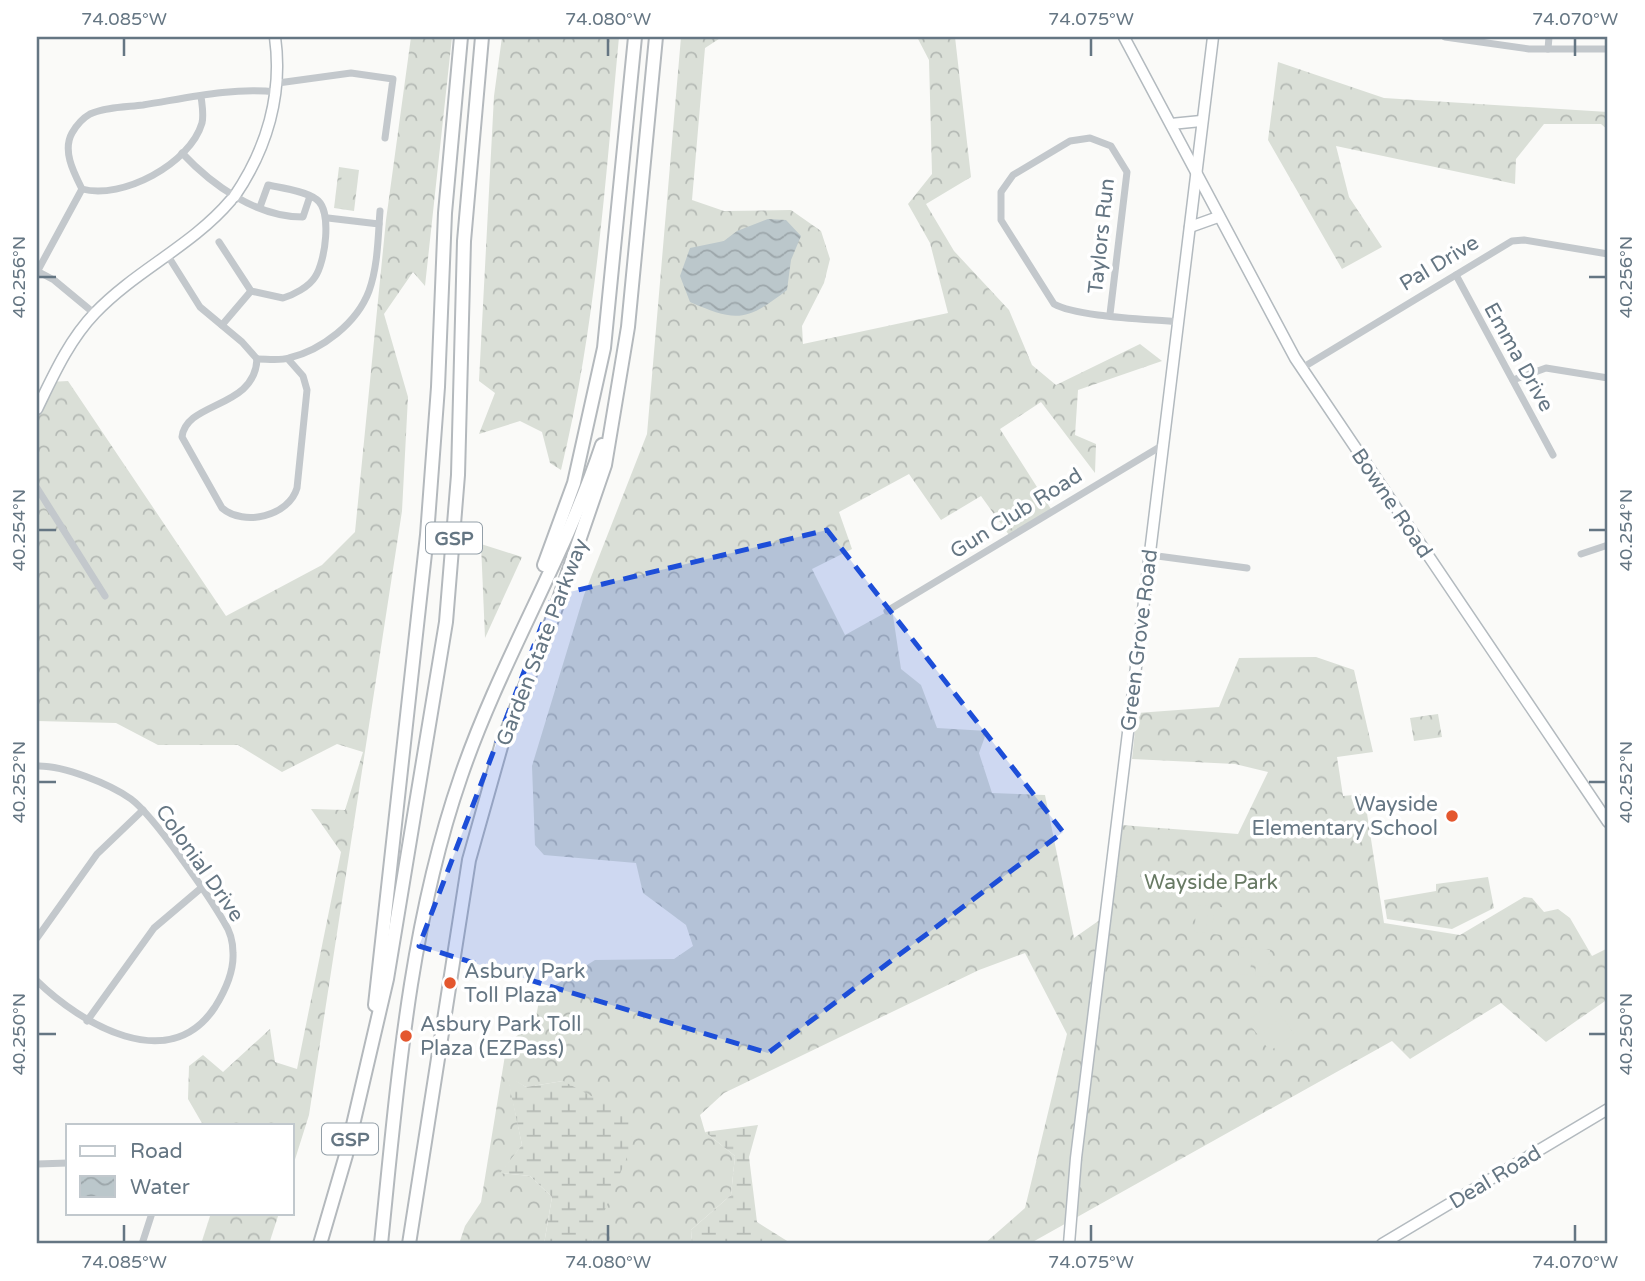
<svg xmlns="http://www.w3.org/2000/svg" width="1645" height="1281" font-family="'Varela Round',sans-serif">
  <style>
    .forest { fill: url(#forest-crowns) }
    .wetland { fill: url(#wetland-marsh) }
    .garden { fill: #dadfd7 }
    .water { fill: url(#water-waves) }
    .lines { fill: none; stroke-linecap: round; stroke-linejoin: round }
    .secondary-casing { stroke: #b3babf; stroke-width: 13 }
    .highway-casing { stroke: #b4b9bd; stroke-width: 16 }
    .street { stroke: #c3c8cc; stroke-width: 7 }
    .secondary { stroke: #fff; stroke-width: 10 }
    .highway { stroke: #fff; stroke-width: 12 }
    .marked { fill: #1d4ed8; fill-opacity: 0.2; stroke: #1d4ed8; stroke-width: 5; stroke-dasharray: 14 9; stroke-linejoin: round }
    .ticks { fill: none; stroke: #657683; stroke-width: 2.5 }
    .poi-dot { fill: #e4572e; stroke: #fff; stroke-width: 2.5 }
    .labels { text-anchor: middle; stroke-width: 7; stroke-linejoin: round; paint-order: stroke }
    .shield { fill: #fff; stroke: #939fa8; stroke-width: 2 }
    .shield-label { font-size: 19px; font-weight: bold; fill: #657683 }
    .street-label { font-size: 21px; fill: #657683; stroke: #fff }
    .poi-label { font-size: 21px; fill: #657683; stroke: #fff; text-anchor: start }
    .park-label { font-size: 21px; fill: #687a64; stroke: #fff }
    .neatline { fill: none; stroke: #657683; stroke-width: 2.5 }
    .ticks-label { font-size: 18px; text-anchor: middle; fill: #657683 }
  </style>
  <defs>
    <pattern id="forest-crowns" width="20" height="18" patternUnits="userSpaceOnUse" patternTransform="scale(1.75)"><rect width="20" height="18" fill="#dadfd7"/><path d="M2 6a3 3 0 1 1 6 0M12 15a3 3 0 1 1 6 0" fill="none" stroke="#b4b9b4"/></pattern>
    <pattern id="wetland-marsh" width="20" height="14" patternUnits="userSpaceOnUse" patternTransform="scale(1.75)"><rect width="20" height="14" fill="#dadfd7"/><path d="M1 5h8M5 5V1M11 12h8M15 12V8" fill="none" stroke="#b4b9b4"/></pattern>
    <pattern id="water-waves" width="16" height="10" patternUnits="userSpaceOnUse" patternTransform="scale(1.75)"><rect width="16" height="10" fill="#bbc7cb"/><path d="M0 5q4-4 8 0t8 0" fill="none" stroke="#9ca6aa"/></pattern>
  </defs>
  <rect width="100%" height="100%" fill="#fafaf8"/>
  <!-- forest -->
  <g class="forest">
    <path d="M411,37H452L425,286L413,272L384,314L408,397L402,511L309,1115L292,1169V1125H203L188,1099L189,1066L203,1055L223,1072L270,1029L275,1062L297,1069L341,852L311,809L345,810L363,752L337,744L282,772L238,745H158L116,723L37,721V409L49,382L68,381L226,616L322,565L355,532L386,220Z"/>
    <path d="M502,37H619C605,184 596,326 561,470L550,463L542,432L520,421L479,434L495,393L479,381L494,96Z"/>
    <path d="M681,37H722L705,48L692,200L724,211L791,210L821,231L830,259L824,283L802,326L803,344L948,313L930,243L908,204L932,174L929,60L917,37H955L971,177L926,204L954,251L1009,310L1032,365L1056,385L1140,344L1162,361L1078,390L1075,435L1096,444L1095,473L1041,402L1000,429L1051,509L1009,535L981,496L941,520L909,474L839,512L852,549L812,569L845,635L892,609L901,669L921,685L937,728L987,731L979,753L992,793L1045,795L1074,938L1104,917L1121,825L1238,834L1268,772L1235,764L1132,759L1137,713L1219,707L1239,658L1316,657L1354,670L1373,752L1337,757L1343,796L1364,794L1384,923L1460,935L1524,897L1532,898L1544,912L1558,909L1570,918L1592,956L1608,948V999L1546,1042L1501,1003L1410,1059L1392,1041L1029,1244H984L1025,1208L1067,1034L1025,953L979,970L724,1093L700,1115L705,1132L735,1156L731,1195L691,1230L692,1244H593L563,1081L526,1087L508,1077L522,1145L501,1173L530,1176L552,1197L544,1244H459L465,1226L481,1202L507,1043L535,1023L540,995L595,960L674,959L693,946L686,925L643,893L636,863L544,855L535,845L532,766L584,595L647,434Z"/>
    <path d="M1278,62L1384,98L1608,112V130L1601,124H1544L1516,159L1515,184L1336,146L1349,197L1382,247L1342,269L1268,140Z"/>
    <path d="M339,167L359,170L354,211L334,208Z"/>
    <path d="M481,544L522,557L485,638Z"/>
    <path d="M1438,714L1442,737L1414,741L1410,718Z"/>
    <path d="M1488,877L1494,908L1452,929L1387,919L1384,900L1436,891V884Z"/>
    <path d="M211,1213H279L269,1244H201Z"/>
  </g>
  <!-- wetland -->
  <g class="wetland">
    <path d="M507,1075L526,1087L563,1081L629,1116L632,1145L592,1241L593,1244H544L552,1197L530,1176L500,1173L522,1145Z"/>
    <path d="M758,1125L749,1157L757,1222L792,1244H692L691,1230L731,1195L735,1156L705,1132Z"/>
  </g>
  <!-- garden -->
  <g class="garden">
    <path d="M342,175L354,177L351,203L338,201Z"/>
    <path d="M1197,905L1209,906L1206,933L1194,932Z"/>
    <path d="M1214,906L1227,908L1224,935L1212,934Z"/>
    <path d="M1240,947L1252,948L1250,975L1237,974Z"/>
    <path d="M1257,949L1270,950L1268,977L1255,976Z"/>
    <path d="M1272,1003L1282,1017L1258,1035L1247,1021Z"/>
    <path d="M1284,1019L1294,1034L1270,1051L1259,1037Z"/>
  </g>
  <!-- water -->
  <path class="water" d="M768,219L786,220L801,236L791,260L787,290C746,322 736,322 690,302L680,276L690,248L724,241L737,231Z"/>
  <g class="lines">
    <!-- secondary casing -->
    <g class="secondary-casing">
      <g id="secondary">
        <path d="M1124,37L1295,358L1608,822"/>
        <path d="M1171,124L1201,121"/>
        <path d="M234,197C267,149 283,94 275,37"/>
        <path d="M1190,227L1218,217"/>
        <path d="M37,409C53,376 69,340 95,313C136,270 192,246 231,200"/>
        <path d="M1069,1244L1076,1158L1213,37"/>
        <path d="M1382,1244L1608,1109"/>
      </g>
    </g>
    <!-- highway casing -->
    <g class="highway-casing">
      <g id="highway">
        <path d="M544,565L574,483L604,348L635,37"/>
        <path d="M375,1005L427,535L438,387L445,213L461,37"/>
        <path d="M320,1244L346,1155L387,979L446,622L458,475L464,241L482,37"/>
        <path d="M381,1244C397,1087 409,926 461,776C500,662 564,559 602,445"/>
        <path d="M409,1244L469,860L502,743L550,625L605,465L628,327L656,37"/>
      </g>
    </g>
    <!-- street -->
    <g class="street">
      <path d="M1445,37L1529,49H1608"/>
      <path d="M1548,49L1549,37"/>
      <path d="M278,83L351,73L393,79L385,138"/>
      <path d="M201,96C202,105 204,114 202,123C190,164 122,200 82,189C74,173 62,151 72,133C76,126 83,118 90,114C105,107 127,107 143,105C187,98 232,87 276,92"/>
      <path d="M182,153C212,185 256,217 303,217L310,196"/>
      <path d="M328,218L379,224"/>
      <path d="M219,242L251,291L283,298C293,295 309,287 315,277C325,263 333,210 316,199C305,191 282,188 268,185L260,207"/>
      <path d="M168,256L200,307L242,342L257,359"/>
      <path d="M37,271L54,280L95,314"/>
      <path d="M37,272L82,189"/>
      <path d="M1456,275L1553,455"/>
      <path d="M1110,314L1127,172L1111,146L1090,138L1070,141L1013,175L1001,192V220L1054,304C1077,317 1148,319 1178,322"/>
      <path d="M222,325L251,291"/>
      <path d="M257,359C255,409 186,401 182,437L222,508C244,527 289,516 297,488L307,390L303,376L288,359"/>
      <path d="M257,359C267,359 280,361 289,358C322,350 357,323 369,291C378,266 378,237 380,211"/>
      <path d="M1302,368L1512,241L1524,240L1608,254"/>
      <path d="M1513,380L1546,368L1608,378"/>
      <path d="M37,488L105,596"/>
      <path d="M1581,554L1608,545"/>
      <path d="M1150,555L1247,568"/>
      <path d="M887,611L1163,445"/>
      <path d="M37,766C63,765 110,784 131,799C154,816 209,896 224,922C230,931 233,942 233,953C234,973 225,991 215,1007C169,1077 80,1023 37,981"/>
      <path d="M37,938L97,854L143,810"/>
      <path d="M87,1021L154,928L200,889"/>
      <path d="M37,1164L68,1163"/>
      <path d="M142,1244L152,1213"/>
    </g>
    <!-- secondary -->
    <use href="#secondary" class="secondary"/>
    <!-- highway -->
    <use href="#highway" class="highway"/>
  </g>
  <!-- marked area -->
  <path class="marked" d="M827,530L1063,832L768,1053L419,946L553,596Z"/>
  <!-- ticks -->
  <path class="ticks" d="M124,38V56M608,38V56M1091,38V56M1575,38V56M38,277H56M1589,277H1606M38,530H56M1589,530H1606M38,782H56M1589,782H1606M38,1034H56M1589,1034H1606M124,1225V1242M608,1225V1242M1091,1225V1242M1575,1225V1242"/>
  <!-- markers -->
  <g class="poi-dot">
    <circle cx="1452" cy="816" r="7"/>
    <circle cx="450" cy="983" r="7"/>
    <circle cx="406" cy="1036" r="7"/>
  </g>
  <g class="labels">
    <!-- shield labels -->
    <g class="shield">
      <rect x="426" y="522.5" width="56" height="31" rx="5"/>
      <rect x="322" y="1123.5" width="56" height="31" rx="5"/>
    </g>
    <g class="shield-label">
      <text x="454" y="545">GSP</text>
      <text x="350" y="1146">GSP</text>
    </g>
    <!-- street labels -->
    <g class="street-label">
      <text transform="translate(1101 236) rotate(-84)" y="7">Taylors Run</text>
      <text transform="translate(1439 263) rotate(-31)" y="7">Pal Drive</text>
      <text transform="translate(1519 357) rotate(61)" y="7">Emma Drive</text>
      <text transform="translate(1392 503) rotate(56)" y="7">Bowne Road</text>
      <text transform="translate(1016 513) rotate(-32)" y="7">Gun Club Road</text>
      <text transform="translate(1139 640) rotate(-83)" y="7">Green Grove Road</text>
      <text transform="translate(542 642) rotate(-69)" y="7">Garden State Parkway</text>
      <text transform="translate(200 863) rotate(55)" y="7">Colonial Drive</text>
      <text transform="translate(1495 1177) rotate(-31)" y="7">Deal Road</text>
    </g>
    <!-- poi labels -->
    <g class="poi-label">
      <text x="1438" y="811" text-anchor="end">Wayside<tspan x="1438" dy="24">Elementary School</tspan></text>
      <text x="464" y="978">Asbury Park<tspan x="464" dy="24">Toll Plaza</tspan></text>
      <text x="420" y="1031">Asbury Park Toll<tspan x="420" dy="24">Plaza (EZPass)</tspan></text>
    </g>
    <!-- park labels -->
    <g class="park-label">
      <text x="1211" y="889">Wayside Park</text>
    </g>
  </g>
  <!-- border -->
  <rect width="1645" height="1281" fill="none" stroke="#ffffff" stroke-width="77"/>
  <!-- legend -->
  <rect x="66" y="1124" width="228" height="91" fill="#ffffff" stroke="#c1c8cd" stroke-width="2"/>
  <rect x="80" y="1146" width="35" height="10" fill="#ffffff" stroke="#c1c8cd" stroke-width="2"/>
  <text x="130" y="1158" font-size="21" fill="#657683">Road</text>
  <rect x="80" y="1176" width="35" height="21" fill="url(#water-waves)" stroke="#c1c8cd" stroke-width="2"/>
  <text x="130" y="1194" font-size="21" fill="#657683">Water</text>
  <rect x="38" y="38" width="1568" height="1204" class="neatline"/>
  <g class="ticks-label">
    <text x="124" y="25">74.085°W</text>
    <text x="608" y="25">74.080°W</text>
    <text x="1091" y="25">74.075°W</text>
    <text x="1575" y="25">74.070°W</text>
    <text transform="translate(19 277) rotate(-90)" y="6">40.256°N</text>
    <text transform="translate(1626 277) rotate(-90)" y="6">40.256°N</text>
    <text transform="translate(19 530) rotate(-90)" y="6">40.254°N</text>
    <text transform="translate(1626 530) rotate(-90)" y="6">40.254°N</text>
    <text transform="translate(19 782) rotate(-90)" y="6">40.252°N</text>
    <text transform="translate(1626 782) rotate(-90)" y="6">40.252°N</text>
    <text transform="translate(19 1034) rotate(-90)" y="6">40.250°N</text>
    <text transform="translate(1626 1034) rotate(-90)" y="6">40.250°N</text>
    <text x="124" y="1268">74.085°W</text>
    <text x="608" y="1268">74.080°W</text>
    <text x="1091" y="1268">74.075°W</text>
    <text x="1575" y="1268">74.070°W</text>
  </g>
</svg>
